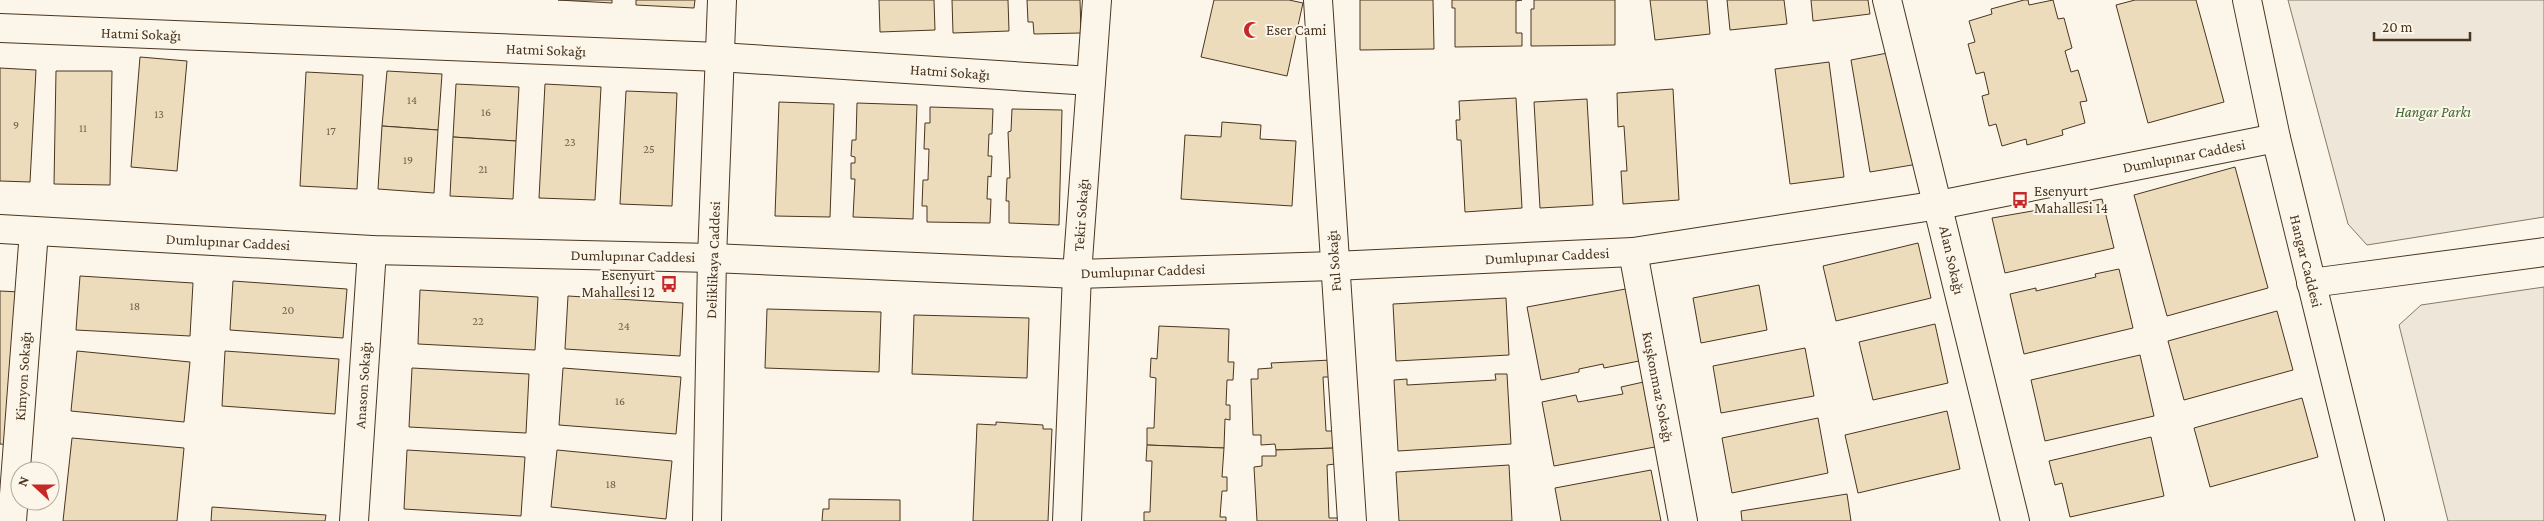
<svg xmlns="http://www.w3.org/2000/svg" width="2544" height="521" font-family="'Crimson Pro',serif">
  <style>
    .green { fill: #ede6d9; stroke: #887966 }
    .building { fill: #ecdcbc; stroke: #4a3520 }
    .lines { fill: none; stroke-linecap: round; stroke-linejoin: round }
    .minor-casing { stroke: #4a3520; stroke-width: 30 }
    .minor { stroke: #fbf6e9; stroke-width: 28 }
    .labels { text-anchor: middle; stroke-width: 4; stroke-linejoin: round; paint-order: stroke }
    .number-label { font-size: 12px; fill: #725f47 }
    .poi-label { font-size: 15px; fill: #4a3520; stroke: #fbf6e9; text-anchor: start }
    .street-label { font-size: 15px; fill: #4a3520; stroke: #fbf6e9 }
    .park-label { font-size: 15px; font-style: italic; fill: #436837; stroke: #fbf6e9 }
  </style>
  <rect width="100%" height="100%" fill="#fbf6e9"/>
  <!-- green -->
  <g class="green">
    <path d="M2288,0H2544V217L2367,245L2348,224Z"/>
    <path d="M2544,287V521H2448L2399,325L2421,305Z"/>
  </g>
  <!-- building -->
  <g class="building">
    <path d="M558,0H612V3Z"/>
    <path d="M636,0H695L694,8L636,5Z"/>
    <path d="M879,0H934L935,30L880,32Z"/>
    <path d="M952,0H1008L1009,31L953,33Z"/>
    <path d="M1027,0H1080L1081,33L1034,34L1033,22H1028Z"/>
    <path d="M1214,0H1289L1303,3L1287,76L1201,57Z"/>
    <path d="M1360,0H1433L1434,49L1360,50Z"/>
    <path d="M1452,0H1522L1516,1V33H1522V46L1455,47V8H1452Z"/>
    <path d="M1534,0H1615V45L1531,46V9H1534Z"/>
    <path d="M1650,0H1707L1710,34L1655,40Z"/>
    <path d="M1727,0H1784L1787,24L1730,30Z"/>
    <path d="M1811,0H1868L1870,14L1813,21Z"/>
    <path d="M2024,0H2028L2029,5L2053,0L2058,19L2064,18L2072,48L2065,51L2071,72L2078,70L2087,101L2080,102L2085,123L2062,130L2063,135L2027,145L2026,139L2002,146L1996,124L1989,126L1982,96L1989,94L1984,72L1976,74L1968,44L1975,42L1969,21L1992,14L1991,9Z"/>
    <path d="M2135,0H2196L2224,102L2148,123L2116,5Z"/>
    <path d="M1898,51L1918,164L1870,172L1851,60Z"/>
    <path d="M140,57L187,61L177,171L131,167Z"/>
    <path d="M1829,62L1844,177L1790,184L1775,69Z"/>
    <path d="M0,68L36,70L30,182L0,181Z"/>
    <path d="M56,71H112L110,185L54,184Z"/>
    <path d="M387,71L442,74L438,130L382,126Z"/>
    <path d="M306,72L363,75L357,189L300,186Z"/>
    <path d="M456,84L519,87L516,141L453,137Z"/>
    <path d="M545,84L601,87L595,200L539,198Z"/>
    <path d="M1673,89L1679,200L1623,204L1621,171H1627L1624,126L1618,127L1617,93Z"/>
    <path d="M626,91L677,93L672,206L620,204Z"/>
    <path d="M1516,98L1522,208L1465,212L1461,140H1457L1456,120H1460L1459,101Z"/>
    <path d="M1587,99L1593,205L1540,208L1534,102Z"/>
    <path d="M779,102L834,104L830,217L775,216Z"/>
    <path d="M857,103L917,105L913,219L853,217L855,179H851V163H855V157L851,156L852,140H856Z"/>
    <path d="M930,107L993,109L992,134H989L988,156H992L991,177L988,176L987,199H991L990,223L927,222V206H922L923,180H928L929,149H924L925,123H930Z"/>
    <path d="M1012,109L1062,110L1059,225L1009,223V201H1006L1007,178H1010L1008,132L1011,131Z"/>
    <path d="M1222,122L1261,125L1260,139L1296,141L1292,206L1181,199L1185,135L1221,137Z"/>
    <path d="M382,126L438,130L434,193L378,189Z"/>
    <path d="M453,137L516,141L513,199L450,196Z"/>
    <path d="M2235,167L2268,288L2167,316L2134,195Z"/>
    <path d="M2102,199L2114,248L2005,273L1992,218Z"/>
    <path d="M1918,243L1931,298L1836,321L1823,266Z"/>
    <path d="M2119,269L2133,328L2024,354L2010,294L2036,288V291L2096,277L2095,274Z"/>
    <path d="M80,276L193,283L190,336L76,330Z"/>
    <path d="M233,281L347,289L343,338L230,330Z"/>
    <path d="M1759,285L1767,330L1701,343L1693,298Z"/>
    <path d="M1631,288L1644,360L1604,368L1603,364L1579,369V372L1541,380L1527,307Z"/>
    <path d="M420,290L538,297L535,350L418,344Z"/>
    <path d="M0,291L20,292L11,445L0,444Z"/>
    <path d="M568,296L683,303L680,356L565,349Z"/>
    <path d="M1506,298L1509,355L1396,361L1393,304Z"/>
    <path d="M767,309L881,312L879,372L765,368Z"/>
    <path d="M2277,311L2293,370L2184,400L2168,341Z"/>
    <path d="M914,315L1029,318L1027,378L912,374Z"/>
    <path d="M1935,324L1948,383L1873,400L1859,342Z"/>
    <path d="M1159,326L1229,329L1228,362H1234L1233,380H1227L1226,405H1230V420L1225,419L1224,448L1147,445V428H1154L1156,378L1150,377L1151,358L1157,359Z"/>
    <path d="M1805,348L1814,396L1721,413L1713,366Z"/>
    <path d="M77,351L190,362L184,422L71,411Z"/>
    <path d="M225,351L339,359L335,414L222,406Z"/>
    <path d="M2140,355L2154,416L2045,441L2031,380Z"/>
    <path d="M1331,360V377H1323L1326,431H1334L1335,448L1276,450L1275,444L1261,445V435H1253L1251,379H1258V369L1272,368L1271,363Z"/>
    <path d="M412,368L529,374L526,433L409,427Z"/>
    <path d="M563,368L681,377L676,434L559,425Z"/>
    <path d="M1495,374H1507L1511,444L1398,451L1394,380L1407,379V385L1496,380Z"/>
    <path d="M1648,381L1660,446L1554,466L1542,402L1576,395L1578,402L1623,394L1621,387Z"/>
    <path d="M2302,398L2318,457L2210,487L2194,428Z"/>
    <path d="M1947,411L1960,469L1858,493L1845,435Z"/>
    <path d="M1818,418L1828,473L1732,493L1722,438Z"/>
    <path d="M996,422L1043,425V429H1052L1048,521H973L977,424L996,425Z"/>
    <path d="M2151,437L2164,496L2070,517L2062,483L2055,485L2049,461Z"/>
    <path d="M72,438L184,448L177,521H63Z"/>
    <path d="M1147,445L1224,448L1222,477H1227V491H1222L1220,517H1226V521H1144V512H1150L1152,461H1146Z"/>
    <path d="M1335,448V464L1327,465L1329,518H1337L1338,521H1257L1254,467L1262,466V456H1276V450Z"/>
    <path d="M407,450L525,457L521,516L404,509Z"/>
    <path d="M557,450L672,461L666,519L551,507Z"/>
    <path d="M1509,465L1512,521H1399L1396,472Z"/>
    <path d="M1651,470L1661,521H1561L1555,488Z"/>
    <path d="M1847,494L1851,521H1742L1741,511Z"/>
    <path d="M829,499L900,500V521H822L823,509H829Z"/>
    <path d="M212,507L326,515L325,521H211Z"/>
  </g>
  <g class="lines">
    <!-- minor casing -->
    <g class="minor-casing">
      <g id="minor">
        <path d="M1318,0L1352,521"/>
        <path d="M1887,0L2015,521"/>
        <path d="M2247,0L2276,138L2370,521"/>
        <path d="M0,28L719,57L1091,81"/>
        <path d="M0,229L372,250L712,258L1077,274L1334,266L1633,252L1939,205L2276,138"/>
        <path d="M1633,252L1683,521"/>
        <path d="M2311,283L2544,252"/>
        <path d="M12,521L34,231"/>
        <path d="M354,521L372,250"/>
        <path d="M707,521L712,258L722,0"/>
        <path d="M1067,521L1077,274L1097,0"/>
      </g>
    </g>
    <!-- minor -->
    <use href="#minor" class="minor"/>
  </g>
  <!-- icons -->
  <defs>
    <g id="mosque-bare" transform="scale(1.35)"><path d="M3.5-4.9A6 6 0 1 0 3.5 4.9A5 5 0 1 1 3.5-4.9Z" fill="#c62828" stroke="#fbf6e9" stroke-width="2.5" paint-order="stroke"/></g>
    <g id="bus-bare" transform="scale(1.35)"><path d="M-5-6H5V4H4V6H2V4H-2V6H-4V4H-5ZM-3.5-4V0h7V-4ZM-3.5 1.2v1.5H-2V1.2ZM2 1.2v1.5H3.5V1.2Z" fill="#c62828" stroke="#fbf6e9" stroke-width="2.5" paint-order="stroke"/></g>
  </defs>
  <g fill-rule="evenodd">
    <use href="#mosque-bare" x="1252" y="30"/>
    <use href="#bus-bare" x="2020" y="200"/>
    <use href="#bus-bare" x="669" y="284"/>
  </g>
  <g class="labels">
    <!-- number labels -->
    <g class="number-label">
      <text x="412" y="104">14</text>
      <text x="486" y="116">16</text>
      <text x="159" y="118">13</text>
      <text x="16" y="129">9</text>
      <text x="83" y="132">11</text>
      <text x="331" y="135">17</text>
      <text x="570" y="146">23</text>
      <text x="649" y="153">25</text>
      <text x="408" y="164">19</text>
      <text x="483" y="173">21</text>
      <text x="135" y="310">18</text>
      <text x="288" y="314">20</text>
      <text x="478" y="325">22</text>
      <text x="624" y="330">24</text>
      <text x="620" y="405">16</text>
      <text x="611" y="488">18</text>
    </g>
    <!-- poi labels -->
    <g class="poi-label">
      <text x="1266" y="35">Eser Cami</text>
      <text x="2034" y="196">Esenyurt<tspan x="2034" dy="17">Mahallesi 14</tspan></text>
      <text x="655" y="280" text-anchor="end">Esenyurt<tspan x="655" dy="17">Mahallesi 12</tspan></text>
    </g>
    <!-- street labels -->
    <g class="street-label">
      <text transform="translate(141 34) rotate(2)" y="5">Hatmi Sokağı</text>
      <text transform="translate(546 50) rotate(2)" y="5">Hatmi Sokağı</text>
      <text transform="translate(950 72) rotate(4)" y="5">Hatmi Sokağı</text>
      <text transform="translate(2184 156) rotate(-11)" y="5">Dumlupınar Caddesi</text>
      <text transform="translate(1081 215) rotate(-86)" y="5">Tekir Sokağı</text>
      <text transform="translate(228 242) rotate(3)" y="5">Dumlupınar Caddesi</text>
      <text transform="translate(633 256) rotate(1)" y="5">Dumlupınar Caddesi</text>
      <text transform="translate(1547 256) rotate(-3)" y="5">Dumlupınar Caddesi</text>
      <text transform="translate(713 260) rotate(-88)" y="5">Deliklikaya Caddesi</text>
      <text transform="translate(1952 260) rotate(77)" y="5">Alan Sokağı</text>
      <text transform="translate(1334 261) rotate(-94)" y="5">Ful Sokağı</text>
      <text transform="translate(2306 261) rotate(76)" y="5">Hangar Caddesi</text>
      <text transform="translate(1143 271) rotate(-2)" y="5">Dumlupınar Caddesi</text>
      <text transform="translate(23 376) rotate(-86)" y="5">Kimyon Sokağı</text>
      <text transform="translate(363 385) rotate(-86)" y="5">Anason Sokağı</text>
      <text transform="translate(1658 387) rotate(79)" y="5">Kuşkonmaz Sokağı</text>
    </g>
    <!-- park labels -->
    <g class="park-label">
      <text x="2433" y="117">Hangar Parkı</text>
    </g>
  </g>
  <!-- north arrow -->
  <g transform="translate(35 486) rotate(291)"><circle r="24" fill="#fbf6e9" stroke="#b4a999"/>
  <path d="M0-4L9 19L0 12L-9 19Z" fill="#c62828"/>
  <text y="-8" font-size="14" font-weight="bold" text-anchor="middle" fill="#4a3520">N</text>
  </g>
  <!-- scale -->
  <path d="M2374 32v8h96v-8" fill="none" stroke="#4a3520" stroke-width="2.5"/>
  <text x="2382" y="32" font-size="15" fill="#4a3520" stroke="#fbf6e9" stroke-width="4" paint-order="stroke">20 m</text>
</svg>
